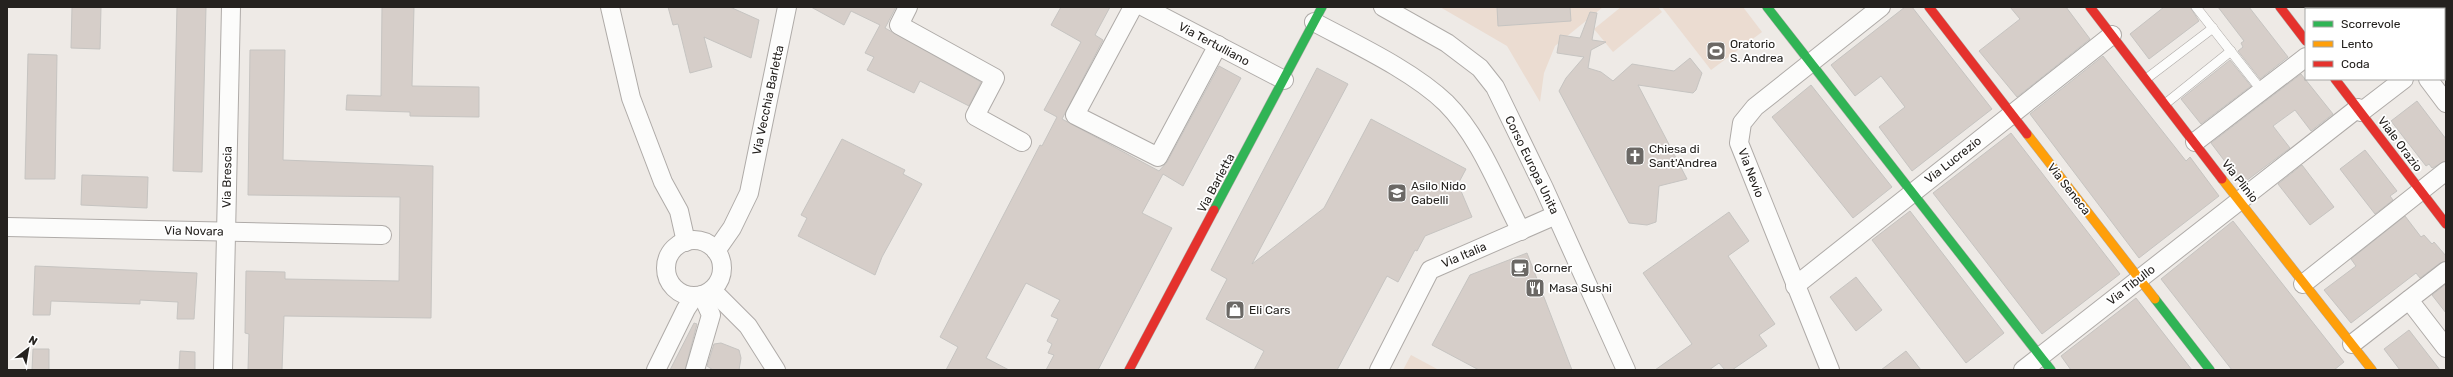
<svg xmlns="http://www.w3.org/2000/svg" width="2453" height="377" font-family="Rubik,sans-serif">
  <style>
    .green { fill: #ebdcd1 }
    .building { fill: #d6cec9; stroke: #c6c4c1 }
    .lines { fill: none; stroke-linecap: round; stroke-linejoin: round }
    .lane-casing { stroke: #afaba8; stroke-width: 10 }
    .street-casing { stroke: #afaba8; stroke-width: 20 }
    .fast-casing { stroke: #afaba8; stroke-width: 10 }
    .slow-casing { stroke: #afaba8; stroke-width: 10 }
    .jam-casing { stroke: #afaba8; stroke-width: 10 }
    .lane { stroke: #fcfcfb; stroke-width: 9 }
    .street { stroke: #fcfcfb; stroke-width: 18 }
    .fast { stroke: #30b455; stroke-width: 9 }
    .slow { stroke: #ff9f0a; stroke-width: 9 }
    .jam { stroke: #e5322d; stroke-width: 9 }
    .labels { text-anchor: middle; stroke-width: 3.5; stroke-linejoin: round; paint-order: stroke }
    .street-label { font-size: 12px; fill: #25221f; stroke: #fff }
    .poi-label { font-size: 12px; fill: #25221f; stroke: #fff; text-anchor: start }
  </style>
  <rect width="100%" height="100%" fill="#eeeae6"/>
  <!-- green -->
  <g class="green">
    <path d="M1440,7H1603L1555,46L1544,73L1540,102L1507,46Z"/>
    <path d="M1621,7H1658L1662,12L1613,52L1594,29Z"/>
    <path d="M1662,7H1743L1762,32L1711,70Z"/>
    <path d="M1411,355L1439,370H1403Z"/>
  </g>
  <!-- building -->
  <g class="building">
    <path d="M72,7H101L100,49L71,48Z"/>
    <path d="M177,7H206L202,172L173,171Z"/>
    <path d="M382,7H414L412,86L479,87V117L410,116V112L346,110L347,95L381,96Z"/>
    <path d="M668,7H730L759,20L751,58L704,37L712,67L690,73L678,24L673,25Z"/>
    <path d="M811,7H896L885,28L981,82L969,106L920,81L914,93L867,70L874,57L865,53L880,25L851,11L844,25Z"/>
    <path d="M1061,7H1110L1095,35L1103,40L1062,119L1159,171L1167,162L1219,66L1241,78L1183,186L1163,174L1142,213L1172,228L1098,370H1046L1054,355L1048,353L1052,344L1047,341L1058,319L1051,316L1060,300L1026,283L986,358L1009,370H946L958,347L940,337L1040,145L1042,146L1057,117L1044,110L1081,42L1051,25Z"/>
    <path d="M1497,7H1570L1571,21L1498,26Z"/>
    <path d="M1905,7H1912L1992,109L1912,171L1879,127L1905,107L1881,76L1855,96L1831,65Z"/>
    <path d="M2010,7H2066L2090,39L2017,97L1979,51L2020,19Z"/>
    <path d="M2164,7H2190L2199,21L2149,59L2130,34Z"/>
    <path d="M2218,7H2249L2288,57L2260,79L2238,51L2243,47L2241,43L2244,41Z"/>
    <path d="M1590,12L1597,13L1592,40L1606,42L1591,50L1588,68L1601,72L1613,81L1632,64L1674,71L1690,58L1702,73L1696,90L1693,93L1638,85L1687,179L1659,186L1656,222L1647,225L1629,223L1559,91L1566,78L1584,57L1557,53L1560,35L1580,38Z"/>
    <path d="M250,50H285L283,160L433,166L431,318L284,316L282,370H248L249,334L245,333L246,271L285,272V279L399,281L400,197L248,195Z"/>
    <path d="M28,54L57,55L55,179H25Z"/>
    <path d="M2103,56L2186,161L2190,157L2219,196L2139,258L2030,114Z"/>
    <path d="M2230,60L2251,86L2201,124L2181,99Z"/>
    <path d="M1317,68L1348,84L1252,264L1324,208L1371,119L1466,169L1458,184L1472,217L1425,236L1417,251L1415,250L1398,282L1387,276L1337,370H1254L1264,351L1206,319L1227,279L1211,270Z"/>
    <path d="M2301,74L2333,114L2311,131L2295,110L2273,126L2290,148L2242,184L2211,143Z"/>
    <path d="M1811,85L1892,187L1853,218L1772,117Z"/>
    <path d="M2417,101L2446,139V161L2432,168L2429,164L2426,166L2391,121Z"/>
    <path d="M2011,133L2120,274L2042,334L1933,193Z"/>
    <path d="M842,139L905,170L903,174L922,184L882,257L875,275L798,236L807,218L801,215Z"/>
    <path d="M2365,150L2397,191L2390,196L2393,200L2375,214L2340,169Z"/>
    <path d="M2302,165L2334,207L2310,225L2278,184Z"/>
    <path d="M82,175L148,177L147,208L81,205Z"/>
    <path d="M1910,211L2004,333L1966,363L1872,240Z"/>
    <path d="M1729,212L1749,241L1728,256L1775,324L1759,335L1767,346L1732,370H1725L1719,363L1709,370H1655L1692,344L1643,273Z"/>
    <path d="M2405,216L2421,237L2424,235L2432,244L2434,242L2446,256V261L2440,263L2420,278L2416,273L2351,323L2324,290L2356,266L2351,259Z"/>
    <path d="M2233,221L2344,362L2334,370H2232L2161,279Z"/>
    <path d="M1527,253L1572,370H1479L1432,345L1470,275Z"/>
    <path d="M35,266L197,273L194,319H177L178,302L140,300V304L51,301L50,315H33Z"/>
    <path d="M1856,277L1882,310L1856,331L1830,297Z"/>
    <path d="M2446,284V313L2432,295Z"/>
    <path d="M2136,298L2192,370H2071L2061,356Z"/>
    <path d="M694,323L697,324L685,370H670Z"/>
    <path d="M2409,330L2440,370H2400L2384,349Z"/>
    <path d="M721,343L739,350L741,358L739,370H713L707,366L714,344Z"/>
    <path d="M33,349H49V370H32Z"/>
    <path d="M180,351L195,352V370H179Z"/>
    <path d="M1906,351L1921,370H1881Z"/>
  </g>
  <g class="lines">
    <!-- lane casing -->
    <g class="lane-casing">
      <g id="lane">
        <path d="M2196,7L2262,91"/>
        <path d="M2146,79L2213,28"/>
        <path d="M2165,104L2231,51"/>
      </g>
    </g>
    <!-- street casing -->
    <g class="street-casing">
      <g id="street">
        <path d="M610,7L631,98L663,182L679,211L686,242"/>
        <path d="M908,7L899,25L995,78L975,116L1022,142"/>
        <path d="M1133,7L1075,115L1158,157L1218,45"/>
        <path d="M1144,7L1284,80"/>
        <path d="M1383,7L1447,43L1480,68L1495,87L1544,188L1626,370"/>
        <path d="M2367,9L2370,7"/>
        <path d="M1314,22C1355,44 1413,71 1446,103C1480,137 1499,189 1521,231"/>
        <path d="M2444,48L2446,46"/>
        <path d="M2428,79L2446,103"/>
        <path d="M2361,112L2404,79"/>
        <path d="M2195,142L2306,57"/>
        <path d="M7,227L382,235"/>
        <circle cx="694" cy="268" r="28"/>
        <path d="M716,251L732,228L749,193L787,7"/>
        <path d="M2303,284L2446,171"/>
        <path d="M1795,286L2112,35"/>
        <path d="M712,290L748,326L776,370"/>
        <path d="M2409,300L2446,348"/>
        <path d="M2352,344L2446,271"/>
        <path d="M223,370L231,7"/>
        <path d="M656,370L686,309L694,297"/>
        <path d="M695,370L711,315L702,295"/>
        <path d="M1379,370L1430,270L1556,215"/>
        <path d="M1830,370L1739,143L1742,123L1755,107L1881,7"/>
        <path d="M2023,370L2358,108"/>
      </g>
    </g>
    <!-- fast casing -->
    <g class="fast-casing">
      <g id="fast">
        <path d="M1767,7L2051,370"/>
        <path d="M1214,210L1322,7"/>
        <path d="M2155,299L2210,370"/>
      </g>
    </g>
    <!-- slow casing -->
    <g class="slow-casing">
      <g id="slow">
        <path d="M2027,134L2155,299"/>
        <path d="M2222,179L2372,370"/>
      </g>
    </g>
    <!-- jam casing -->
    <g class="jam-casing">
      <g id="jam">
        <path d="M1929,7L2027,134"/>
        <path d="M2090,7L2222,179"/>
        <path d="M2280,7L2306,41"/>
        <path d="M2335,79L2446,224"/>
        <path d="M1129,370L1214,210"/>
      </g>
    </g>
    <!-- lane -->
    <use href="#lane" class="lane"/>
    <!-- street -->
    <use href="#street" class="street"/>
    <!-- fast -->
    <use href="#fast" class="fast"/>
    <!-- slow -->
    <use href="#slow" class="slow"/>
    <!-- jam -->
    <use href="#jam" class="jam"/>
  </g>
  <!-- icons -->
  <defs>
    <g id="stadium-square" transform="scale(1)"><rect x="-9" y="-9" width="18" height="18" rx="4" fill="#6b6865" stroke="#fff"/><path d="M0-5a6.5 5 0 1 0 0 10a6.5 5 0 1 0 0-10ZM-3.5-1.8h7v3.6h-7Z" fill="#fff"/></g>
    <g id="church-square" transform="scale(1)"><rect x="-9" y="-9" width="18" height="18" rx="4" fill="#6b6865" stroke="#fff"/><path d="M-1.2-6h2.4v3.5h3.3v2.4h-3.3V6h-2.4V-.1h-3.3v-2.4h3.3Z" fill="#fff"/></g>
    <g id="school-square" transform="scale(1)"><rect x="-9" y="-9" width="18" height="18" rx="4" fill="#6b6865" stroke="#fff"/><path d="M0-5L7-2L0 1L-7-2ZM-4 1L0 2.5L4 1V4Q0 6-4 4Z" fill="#fff"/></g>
    <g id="cafe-square" transform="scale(1)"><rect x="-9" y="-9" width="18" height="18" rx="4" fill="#6b6865" stroke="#fff"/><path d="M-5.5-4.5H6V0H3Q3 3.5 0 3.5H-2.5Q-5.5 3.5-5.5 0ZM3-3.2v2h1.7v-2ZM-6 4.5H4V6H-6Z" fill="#fff"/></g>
    <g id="restaurant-square" transform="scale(1)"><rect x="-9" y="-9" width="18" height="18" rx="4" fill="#6b6865" stroke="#fff"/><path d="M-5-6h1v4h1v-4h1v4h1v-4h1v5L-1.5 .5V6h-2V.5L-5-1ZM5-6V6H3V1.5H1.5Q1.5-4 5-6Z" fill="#fff"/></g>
    <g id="shop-square" transform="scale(1)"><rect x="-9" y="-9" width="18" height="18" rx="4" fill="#6b6865" stroke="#fff"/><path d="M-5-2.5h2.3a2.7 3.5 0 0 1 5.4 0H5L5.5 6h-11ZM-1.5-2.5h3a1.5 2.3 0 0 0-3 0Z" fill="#fff"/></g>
  </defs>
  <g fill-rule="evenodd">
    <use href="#stadium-square" x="1716" y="51"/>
    <use href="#church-square" x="1635" y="156"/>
    <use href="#school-square" x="1397" y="193"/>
    <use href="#cafe-square" x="1520" y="268"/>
    <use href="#restaurant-square" x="1535" y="288"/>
    <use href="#shop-square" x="1235" y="310"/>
  </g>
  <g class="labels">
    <!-- street labels -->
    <g class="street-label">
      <text transform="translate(1214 44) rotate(28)" y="4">Via Tertulliano</text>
      <text transform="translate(768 100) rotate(-78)" y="4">Via Vecchia Barletta</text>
      <text transform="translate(2400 144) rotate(53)" y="4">Viale Orazio</text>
      <text transform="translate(1953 160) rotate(-38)" y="4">Via Lucrezio</text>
      <text transform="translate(1532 165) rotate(64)" y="4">Corso Europa Unita</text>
      <text transform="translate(1751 173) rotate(69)" y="4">Via Nevio</text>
      <text transform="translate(227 177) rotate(-89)" y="4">Via Brescia</text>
      <text transform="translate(2240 181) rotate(52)" y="4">Via Plinio</text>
      <text transform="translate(1216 183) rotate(-62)" y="4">Via Barletta</text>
      <text transform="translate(2069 189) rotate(52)" y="4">Via Seneca</text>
      <text transform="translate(194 231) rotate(1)" y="4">Via Novara</text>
      <text transform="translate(1464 255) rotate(-23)" y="4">Via Italia</text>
      <text transform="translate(2131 285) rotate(-38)" y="4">Via Tibullo</text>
    </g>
    <!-- poi labels -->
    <g class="poi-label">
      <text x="1730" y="48">Oratorio<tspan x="1730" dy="14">S. Andrea</tspan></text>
      <text x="1649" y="153">Chiesa di<tspan x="1649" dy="14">Sant'Andrea</tspan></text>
      <text x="1411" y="190">Asilo Nido<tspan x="1411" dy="14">Gabelli</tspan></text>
      <text x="1534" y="272">Corner</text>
      <text x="1549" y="292">Masa Sushi</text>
      <text x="1249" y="314">Eli Cars</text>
    </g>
  </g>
  <!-- border -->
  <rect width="2453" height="377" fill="none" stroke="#25221f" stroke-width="16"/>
  <!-- legend -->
  <rect x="2305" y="8" width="140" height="72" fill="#ffffff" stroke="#a8a7a5"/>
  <rect x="2313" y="21" width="20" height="6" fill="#30b455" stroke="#a8a7a5"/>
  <text x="2341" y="28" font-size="12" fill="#25221f">Scorrevole</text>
  <rect x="2313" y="41" width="20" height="6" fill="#ff9f0a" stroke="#a8a7a5"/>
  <text x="2341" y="48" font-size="12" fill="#25221f">Lento</text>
  <rect x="2313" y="61" width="20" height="6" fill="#e5322d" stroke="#a8a7a5"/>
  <text x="2341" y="68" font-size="12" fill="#25221f">Coda</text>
  <!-- north arrow -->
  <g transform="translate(28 349) rotate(31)" stroke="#ffffff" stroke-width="3" paint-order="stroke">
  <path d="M0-3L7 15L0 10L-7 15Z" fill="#25221f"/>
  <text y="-6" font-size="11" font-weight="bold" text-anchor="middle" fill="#25221f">N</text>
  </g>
</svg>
